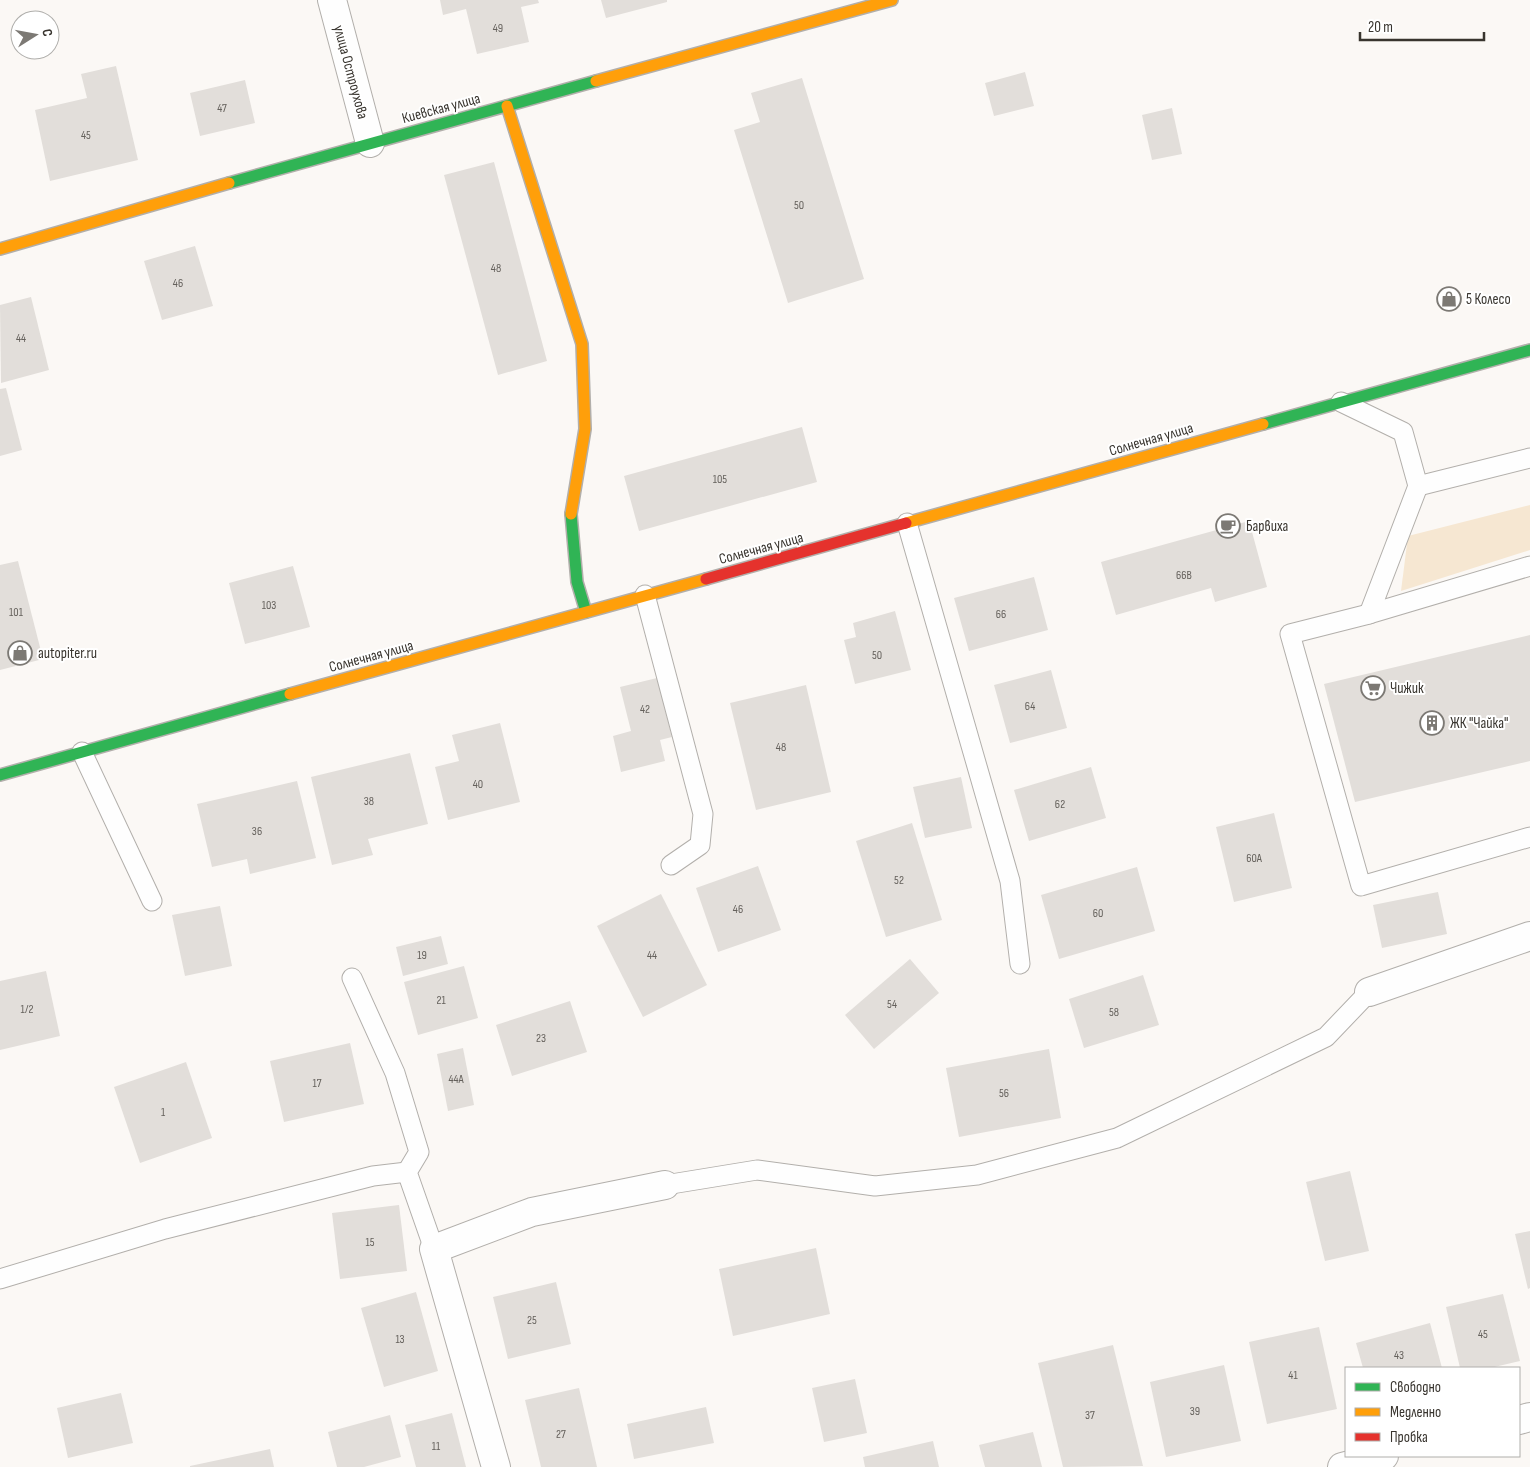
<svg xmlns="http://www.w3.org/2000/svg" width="1530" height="1467" font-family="'Sofia Sans Condensed',sans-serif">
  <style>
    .green { fill: #f6e7d2 }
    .building { fill: #e2deda }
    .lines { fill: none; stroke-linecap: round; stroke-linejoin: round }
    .lane-casing { stroke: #b2afab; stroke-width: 21 }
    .street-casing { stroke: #b2afab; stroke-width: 30 }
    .fast-casing { stroke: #b2afab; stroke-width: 14 }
    .slow-casing { stroke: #b2afab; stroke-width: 14 }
    .jam-casing { stroke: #b2afab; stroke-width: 14 }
    .lane { stroke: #fefefe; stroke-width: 19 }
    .street { stroke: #fefefe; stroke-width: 28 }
    .fast { stroke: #30b455; stroke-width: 11 }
    .slow { stroke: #ff9f0a; stroke-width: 11 }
    .jam { stroke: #e5322d; stroke-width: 11 }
    .labels { text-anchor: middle; stroke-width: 4; stroke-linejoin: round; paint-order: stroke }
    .number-label { font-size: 12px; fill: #65615c }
    .street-label { font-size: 15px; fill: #38342e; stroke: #fff }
    .poi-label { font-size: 15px; fill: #38342e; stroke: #fff; text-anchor: start }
  </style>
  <rect width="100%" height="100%" fill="#fbf8f5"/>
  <!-- green -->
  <path class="green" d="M1530,505V550L1401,591L1408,536Z"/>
  <!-- building -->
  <g class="building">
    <path d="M440,0H538L539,3L521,7L529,42L477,54L466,9L443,15Z"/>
    <path d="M601,0H667V2L606,18Z"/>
    <path d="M116,66L138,160L50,181L35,110L87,98L81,74Z"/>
    <path d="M1025,72L1034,106L994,116L985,83Z"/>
    <path d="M802,78L864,279L788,303L734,130L760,122L751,93Z"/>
    <path d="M245,80L255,123L200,136L190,93Z"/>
    <path d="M1172,108L1182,154L1152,160L1142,115Z"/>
    <path d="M494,162L547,361L498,375L444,175Z"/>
    <path d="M195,246L213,306L162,320L144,261Z"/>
    <path d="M31,297L49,370L1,383L0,305Z"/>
    <path d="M6,388L22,450L0,456V389Z"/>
    <path d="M802,427L817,482L639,531L624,476Z"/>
    <path d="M1249,521L1267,587L1215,602L1211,588L1116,615L1101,562Z"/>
    <path d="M18,561L43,659L0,670V565Z"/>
    <path d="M293,566L310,627L245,644L229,583Z"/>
    <path d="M1034,577L1048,630L969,651L954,598Z"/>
    <path d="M895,611L911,670L855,684L844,640L856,637L853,623Z"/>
    <path d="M1530,635V761L1355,802L1324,684Z"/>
    <path d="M1051,670L1067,728L1010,743L994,685Z"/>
    <path d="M657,678L672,737L660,740L665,761L621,772L613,736L631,731L620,687Z"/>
    <path d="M806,685L831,792L756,810L730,703Z"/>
    <path d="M500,723L520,802L448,820L435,767L459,761L452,735Z"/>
    <path d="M410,753L428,824L368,839L373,855L332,865L311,777Z"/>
    <path d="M1091,767L1106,818L1029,841L1014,790Z"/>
    <path d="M961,777L972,828L925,838L913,787Z"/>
    <path d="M297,781L316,858L250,874L247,859L212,867L197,804Z"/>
    <path d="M1274,813L1292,888L1234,902L1216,827Z"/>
    <path d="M912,823L942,920L886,937L856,841Z"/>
    <path d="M758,866L781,930L718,952L696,888Z"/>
    <path d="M1137,867L1155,931L1059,959L1041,895Z"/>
    <path d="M1438,892L1447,934L1382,948L1373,905Z"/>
    <path d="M661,894L707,985L643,1017L597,926Z"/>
    <path d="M220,906L232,966L185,976L172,915Z"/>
    <path d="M441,936L448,964L403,976L396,947Z"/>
    <path d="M910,959L939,993L874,1049L845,1015Z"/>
    <path d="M464,966L478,1018L418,1035L404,982Z"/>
    <path d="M46,971L60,1036L0,1050V981Z"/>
    <path d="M1143,975L1159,1025L1084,1048L1069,999Z"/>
    <path d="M570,1001L587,1052L512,1076L496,1025Z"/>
    <path d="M350,1043L364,1104L284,1122L270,1061Z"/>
    <path d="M463,1048L474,1105L448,1111L437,1054Z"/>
    <path d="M1049,1049L1061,1118L959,1137L946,1068Z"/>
    <path d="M186,1062L212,1138L140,1163L114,1087Z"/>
    <path d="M1350,1171L1369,1251L1325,1261L1306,1182Z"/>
    <path d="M399,1205L407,1271L340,1279L332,1213Z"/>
    <path d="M1530,1231V1288L1528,1289L1515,1234Z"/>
    <path d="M816,1248L830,1314L733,1336L719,1269Z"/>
    <path d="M556,1282L571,1344L508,1359L493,1297Z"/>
    <path d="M416,1292L438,1371L384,1387L361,1308Z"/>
    <path d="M1503,1294L1520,1361L1490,1368H1460L1446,1307Z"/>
    <path d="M1430,1323L1442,1368H1363L1356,1343Z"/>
    <path d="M1319,1327L1337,1409L1267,1424L1249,1342Z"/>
    <path d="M1113,1345L1143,1466L1063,1467L1038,1363Z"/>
    <path d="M1224,1365L1241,1441L1166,1457L1150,1382Z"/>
    <path d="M855,1379L867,1433L824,1442L812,1388Z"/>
    <path d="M579,1388L597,1467H541L525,1400Z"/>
    <path d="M121,1393L133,1443L68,1458L57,1408Z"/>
    <path d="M706,1407L714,1443L634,1459L627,1424Z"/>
    <path d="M452,1413L466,1467H416L405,1425Z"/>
    <path d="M390,1415L401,1457L364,1467H337L328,1432Z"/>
    <path d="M1033,1432L1042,1467H985L979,1445Z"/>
    <path d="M933,1441L939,1467H865L863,1457Z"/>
    <path d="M270,1449L274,1467H190V1466Z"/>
  </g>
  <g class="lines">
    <!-- lane casing -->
    <g class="lane-casing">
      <g id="lane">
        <path d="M1341,402L1403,432L1418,486L1369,614L1530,566"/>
        <path d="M1418,486L1530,458"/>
        <path d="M907,523L1010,881L1020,964"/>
        <path d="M645,595L703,814L700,845L671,865"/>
        <path d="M1369,614L1290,634L1361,886L1530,837"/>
        <path d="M82,752L152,901"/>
        <path d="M352,978L395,1073L419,1152L407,1172L434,1249"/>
        <path d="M665,1185L757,1170L875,1186L977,1175L1117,1138L1326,1037L1369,992"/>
        <path d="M0,1279L165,1229L373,1176L407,1172"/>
      </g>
    </g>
    <!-- street casing -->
    <g class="street-casing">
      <g id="street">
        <path d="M332,0L370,143"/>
        <path d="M1369,992L1530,936"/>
        <path d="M1519,1420L1530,1417"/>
        <path d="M496,1467L434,1249L532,1212L665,1185"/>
        <path d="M1342,1467L1384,1456"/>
      </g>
    </g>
    <!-- fast casing -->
    <g class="fast-casing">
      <g id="fast">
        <path d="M229,183L596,81"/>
        <path d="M1263,424L1530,350"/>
        <path d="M571,514L577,582L586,612"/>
        <path d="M0,775L290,694"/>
      </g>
    </g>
    <!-- slow casing -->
    <g class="slow-casing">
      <g id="slow">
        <path d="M596,81L892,0"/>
        <path d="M507,106L582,344L585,429L571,514"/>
        <path d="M0,249L229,183"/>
        <path d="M906,523L1263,424"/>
        <path d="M290,694L706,579"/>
      </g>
    </g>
    <!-- jam casing -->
    <g class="jam-casing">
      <path id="jam" d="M706,579L906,523"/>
    </g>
    <!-- lane -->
    <use href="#lane" class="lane"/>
    <!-- street -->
    <use href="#street" class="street"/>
    <!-- fast -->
    <use href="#fast" class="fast"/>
    <!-- slow -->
    <use href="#slow" class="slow"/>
    <!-- jam -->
    <use href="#jam" class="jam"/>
  </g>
  <!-- icons -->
  <defs>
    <g id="shop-ring" transform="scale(1.25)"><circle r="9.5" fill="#fff" stroke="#7c7974" stroke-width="1.5"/><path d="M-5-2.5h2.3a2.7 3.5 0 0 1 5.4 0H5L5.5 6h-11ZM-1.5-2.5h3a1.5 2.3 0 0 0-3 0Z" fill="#7c7974"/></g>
    <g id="cafe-ring" transform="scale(1.25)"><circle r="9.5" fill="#fff" stroke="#7c7974" stroke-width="1.5"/><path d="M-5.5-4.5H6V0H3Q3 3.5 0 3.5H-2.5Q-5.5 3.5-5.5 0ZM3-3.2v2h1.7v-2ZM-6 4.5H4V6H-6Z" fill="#7c7974"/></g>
    <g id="supermarket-ring" transform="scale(1.25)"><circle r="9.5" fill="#fff" stroke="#7c7974" stroke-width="1.5"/><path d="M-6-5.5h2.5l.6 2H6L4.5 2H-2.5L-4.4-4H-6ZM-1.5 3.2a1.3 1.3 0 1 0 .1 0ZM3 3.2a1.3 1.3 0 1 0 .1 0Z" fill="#7c7974"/></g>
    <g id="building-ring" transform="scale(1.25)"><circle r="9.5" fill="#fff" stroke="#7c7974" stroke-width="1.5"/><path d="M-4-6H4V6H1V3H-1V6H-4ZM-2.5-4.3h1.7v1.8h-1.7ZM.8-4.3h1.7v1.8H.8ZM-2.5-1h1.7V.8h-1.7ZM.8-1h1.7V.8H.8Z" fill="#7c7974"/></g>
  </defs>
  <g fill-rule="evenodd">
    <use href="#shop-ring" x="1449" y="299"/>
    <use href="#cafe-ring" x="1228" y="526"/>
    <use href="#shop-ring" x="20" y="653"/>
    <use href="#supermarket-ring" x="1373" y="688"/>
    <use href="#building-ring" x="1432" y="723"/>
  </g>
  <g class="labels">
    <!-- number labels -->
    <g class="number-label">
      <text x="498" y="32">49</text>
      <text x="222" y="112">47</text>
      <text x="86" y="139">45</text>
      <text x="799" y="209">50</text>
      <text x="496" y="272">48</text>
      <text x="178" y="287">46</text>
      <text x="21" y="342">44</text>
      <text x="720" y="483">105</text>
      <text x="1184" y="579">66В</text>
      <text x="269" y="609">103</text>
      <text x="16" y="616">101</text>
      <text x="1001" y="618">66</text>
      <text x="877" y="659">50</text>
      <text x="1030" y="710">64</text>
      <text x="645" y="713">42</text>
      <text x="781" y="751">48</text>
      <text x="478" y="788">40</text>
      <text x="369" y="805">38</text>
      <text x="1060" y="808">62</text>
      <text x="257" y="835">36</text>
      <text x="1254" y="862">60А</text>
      <text x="899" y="884">52</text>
      <text x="738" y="913">46</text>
      <text x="1098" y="917">60</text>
      <text x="422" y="959">19</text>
      <text x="652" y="959">44</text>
      <text x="441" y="1004">21</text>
      <text x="892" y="1008">54</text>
      <text x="27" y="1013">1/2</text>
      <text x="1114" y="1016">58</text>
      <text x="541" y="1042">23</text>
      <text x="456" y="1083">44А</text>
      <text x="317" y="1087">17</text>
      <text x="1004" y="1097">56</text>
      <text x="163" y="1116">1</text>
      <text x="370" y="1246">15</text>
      <text x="532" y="1324">25</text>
      <text x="1483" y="1338">45</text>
      <text x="400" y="1343">13</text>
      <text x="1399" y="1359">43</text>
      <text x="1293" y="1379">41</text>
      <text x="1195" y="1415">39</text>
      <text x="1090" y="1419">37</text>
      <text x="561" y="1438">27</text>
      <text x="436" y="1450">11</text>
    </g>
    <!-- street labels -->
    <g class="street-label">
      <text transform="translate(351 72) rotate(75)" y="5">улица Остроухова</text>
      <text transform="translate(441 108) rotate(-15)" y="5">Киевская улица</text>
      <text transform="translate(1151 439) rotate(-16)" y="5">Солнечная улица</text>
      <text transform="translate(761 548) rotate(-15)" y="5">Солнечная улица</text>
      <text transform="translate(371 656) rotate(-15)" y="5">Солнечная улица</text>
    </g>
    <!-- poi labels -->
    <g class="poi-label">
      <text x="1466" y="304">5 Колесо</text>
      <text x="1246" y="531">Барвиха</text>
      <text x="38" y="658">autopiter.ru</text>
      <text x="1390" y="693">Чижик</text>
      <text x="1450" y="728">ЖК "Чайка"</text>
    </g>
  </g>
  <!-- legend -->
  <rect x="1345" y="1367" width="175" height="90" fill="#ffffff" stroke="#afaeab"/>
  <rect x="1355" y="1383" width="25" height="8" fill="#30b455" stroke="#afaeab"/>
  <text x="1390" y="1392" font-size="15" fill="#38342e">Свободно</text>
  <rect x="1355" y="1408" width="25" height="8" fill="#ff9f0a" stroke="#afaeab"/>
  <text x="1390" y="1417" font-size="15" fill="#38342e">Медленно</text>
  <rect x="1355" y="1433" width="25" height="8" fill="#e5322d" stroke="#afaeab"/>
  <text x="1390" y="1442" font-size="15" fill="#38342e">Пробка</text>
  <!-- north arrow -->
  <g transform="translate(35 35) rotate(79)"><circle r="24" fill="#ffffff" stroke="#afaeab"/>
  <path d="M0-4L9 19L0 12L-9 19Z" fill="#7c7974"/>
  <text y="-8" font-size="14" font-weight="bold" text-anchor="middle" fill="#38342e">С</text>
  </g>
  <!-- scale -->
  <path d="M1360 32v8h124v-8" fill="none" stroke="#38342e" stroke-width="2.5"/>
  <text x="1368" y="32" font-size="15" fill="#38342e" stroke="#ffffff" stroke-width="4" paint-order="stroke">20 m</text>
</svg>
